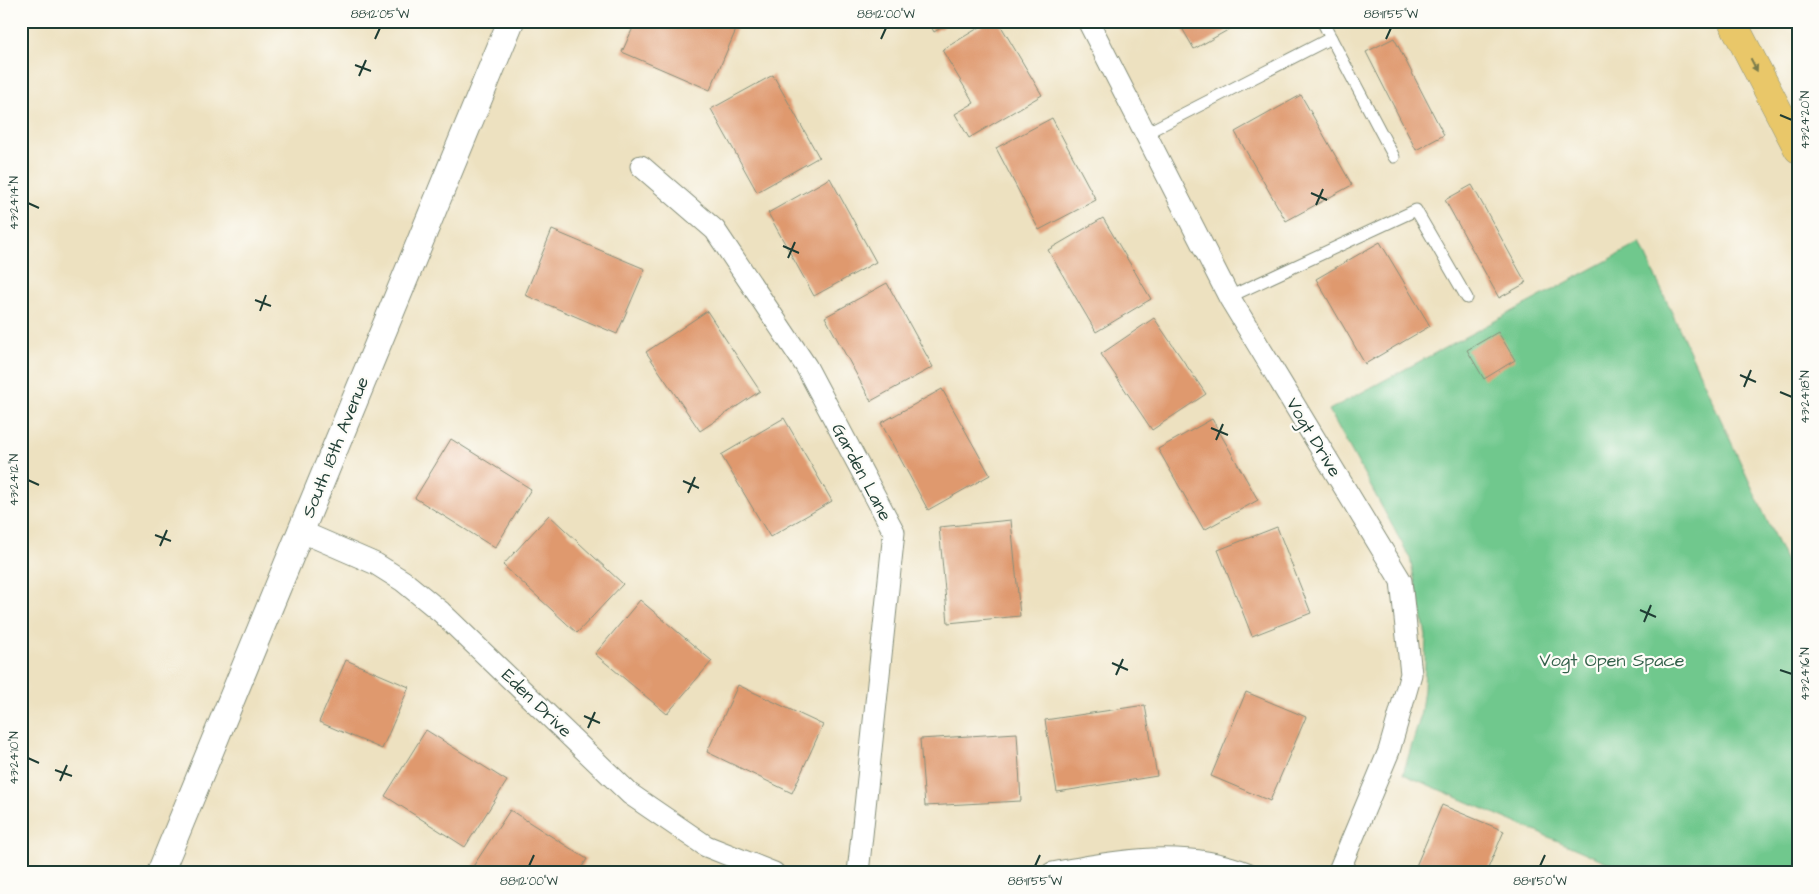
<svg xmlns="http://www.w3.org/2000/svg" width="1819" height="894" font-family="'Architects Daughter',sans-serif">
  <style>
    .green { fill: #70c88d; stroke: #488260 }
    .building { fill: #df996e }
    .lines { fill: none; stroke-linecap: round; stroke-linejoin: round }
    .service-casing { stroke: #868f7a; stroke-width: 13 }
    .minor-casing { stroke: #868f7a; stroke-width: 23 }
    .tertiary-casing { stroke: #868f7a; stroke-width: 28 }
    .motorway-casing { stroke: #868f7a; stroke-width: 29 }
    .service { stroke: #fff; stroke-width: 11 }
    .minor { stroke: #fff; stroke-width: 21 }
    .tertiary { stroke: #fff; stroke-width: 26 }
    .motorway { stroke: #e9c769; stroke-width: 28 }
    .oneway { fill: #7a7b4c }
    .ticks { fill: none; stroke: #1f3d34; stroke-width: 2 }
    .labels { text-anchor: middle; stroke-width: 4.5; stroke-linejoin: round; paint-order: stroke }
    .street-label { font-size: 18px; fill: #1f3d34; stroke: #fdfcf7 }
    .park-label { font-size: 18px; fill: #33604a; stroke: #fdfcf7 }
    .neatline { fill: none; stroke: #1f3d34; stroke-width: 2 }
    .ticks-label { font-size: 12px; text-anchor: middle; fill: #1f3d34 }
  </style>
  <rect width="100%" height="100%" fill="#fdfcf7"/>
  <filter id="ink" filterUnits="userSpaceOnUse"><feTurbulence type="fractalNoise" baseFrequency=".02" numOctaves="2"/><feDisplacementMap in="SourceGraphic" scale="10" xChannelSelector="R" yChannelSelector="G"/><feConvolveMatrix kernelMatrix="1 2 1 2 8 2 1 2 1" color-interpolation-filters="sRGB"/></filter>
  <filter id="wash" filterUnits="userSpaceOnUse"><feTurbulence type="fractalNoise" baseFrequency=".0096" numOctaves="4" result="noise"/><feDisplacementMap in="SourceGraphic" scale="20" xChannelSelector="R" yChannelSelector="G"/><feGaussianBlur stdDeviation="1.12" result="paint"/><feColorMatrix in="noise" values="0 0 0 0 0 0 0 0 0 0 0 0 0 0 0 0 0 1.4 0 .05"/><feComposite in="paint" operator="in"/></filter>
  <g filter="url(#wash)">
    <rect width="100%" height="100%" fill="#ede1c0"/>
    <!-- green -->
    <path class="green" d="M1640,243L1798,588V873H1632L1403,774L1420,718L1424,689L1426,635L1410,558L1329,410Z"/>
    <g id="blocks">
      <!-- building -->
      <g class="building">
        <path d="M636,21H734L739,23L710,90L622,52Z"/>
        <path d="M928,21H953L934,32Z"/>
        <path d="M990,21H998L1042,95L969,138L955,114L974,103L942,50Z"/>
        <path d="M1178,21H1244L1194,49Z"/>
        <path d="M1394,38L1444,135L1416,150L1366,52Z"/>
        <path d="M773,75L819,157L757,192L711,109Z"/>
        <path d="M1301,95L1352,185L1286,221L1235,132Z"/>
        <path d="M1052,118L1096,200L1039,230L996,148Z"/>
        <path d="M830,178L876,262L814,296L768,213Z"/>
        <path d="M1472,185L1526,283L1499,298L1445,200Z"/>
        <path d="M1103,218L1151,299L1096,332L1048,250Z"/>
        <path d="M552,230L645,269L617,334L525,295Z"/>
        <path d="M1380,242L1430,326L1365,364L1316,279Z"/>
        <path d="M887,283L933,367L871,401L825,317Z"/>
        <path d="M707,311L760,391L700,431L646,352Z"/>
        <path d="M1154,318L1206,394L1152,430L1101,354Z"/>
        <path d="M1498,332L1515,360L1484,379L1467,350Z"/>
        <path d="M942,389L990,475L928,510L881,423Z"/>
        <path d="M784,418L832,501L770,537L721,455Z"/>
        <path d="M1212,419L1258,500L1204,530L1158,449Z"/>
        <path d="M451,439L531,489L495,548L415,498Z"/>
        <path d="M549,515L623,584L577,633L503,565Z"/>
        <path d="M1011,520L1020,616L948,623L939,527Z"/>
        <path d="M1277,527L1311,613L1252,636L1218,550Z"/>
        <path d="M640,600L712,661L667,714L595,654Z"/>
        <path d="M346,660L409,687L382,749L319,722Z"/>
        <path d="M738,685L823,725L792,793L707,752Z"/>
        <path d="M1246,692L1306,717L1270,801L1211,776Z"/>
        <path d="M1145,705L1157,776L1057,792L1045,720Z"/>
        <path d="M426,730L507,781L465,847L385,796Z"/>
        <path d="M1017,733L1021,801L925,806L920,739Z"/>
        <path d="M1442,805L1504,831L1486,873H1413Z"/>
        <path d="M510,810L587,859L578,873L470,871Z"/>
      </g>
    </g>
  </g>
  <g filter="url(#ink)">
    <use href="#blocks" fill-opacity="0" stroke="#868f7a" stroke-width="1"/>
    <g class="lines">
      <!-- service casing -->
      <g class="service-casing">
        <g id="service">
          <path d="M1322,21L1394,157"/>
          <path d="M1146,133L1331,38"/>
          <path d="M1229,297L1416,210L1467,298"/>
        </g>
      </g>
      <!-- minor casing -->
      <g class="minor-casing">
        <g id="minor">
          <path d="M1088,21L1229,297L1401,581L1411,674L1389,751L1338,873"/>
          <path d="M641,166L715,230L806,366L894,532L858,873"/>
          <path d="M300,531L376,564L403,581L441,612L630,794L706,846L774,873"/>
          <path d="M1052,873C1117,861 1183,848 1247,873"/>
        </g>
      </g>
      <!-- tertiary casing -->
      <g class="tertiary-casing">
        <path id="tertiary" d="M160,873L511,21"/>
      </g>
      <!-- motorway casing -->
      <g class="motorway-casing">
        <path id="motorway" d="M1732,21L1798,149"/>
      </g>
      <!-- service -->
      <use href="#service" class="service"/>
      <!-- minor -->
      <use href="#minor" class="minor"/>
      <!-- tertiary -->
      <use href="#tertiary" class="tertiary"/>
      <!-- motorway -->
      <use href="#motorway" class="motorway"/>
    </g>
    <!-- one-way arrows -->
    <defs><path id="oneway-solid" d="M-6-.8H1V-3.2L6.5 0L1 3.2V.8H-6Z" transform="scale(1.25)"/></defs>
    <use class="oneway" href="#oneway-solid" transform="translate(1754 65) rotate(63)"/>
  </g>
  <!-- ticks -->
  <path class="ticks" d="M375,39L380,28M881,39L886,28M1386,39L1391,28M355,65L371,71M359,76L366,60M1780,115L1792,120M1311,193L1327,200M28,203L39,208M1316,205L1323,189M783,246L799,253M788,258L795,242M255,300L271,306M260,311L266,295M1740,375L1756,382M1744,387L1751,370M1780,392L1792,397M1211,428L1228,435M1216,440L1223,424M28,480L39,485M683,481L699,488M688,493L695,477M155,535L171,541M160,546L167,530M1640,610L1656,617M1644,622L1651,605M1112,663L1128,670M1780,670L1792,674M1116,675L1123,659M584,716L600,723M588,728L595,712M28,758L39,763M55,770L72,776M60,781L67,765M529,866L534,855M1035,866L1040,855M1540,866L1545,855"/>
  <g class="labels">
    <!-- street labels -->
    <g class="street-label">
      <text transform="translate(1314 437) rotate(59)" y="6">Vogt Drive</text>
      <text transform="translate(335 447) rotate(-68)" y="6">South 18th Avenue</text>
      <text transform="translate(862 472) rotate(62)" y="6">Garden Lane</text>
      <text transform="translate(537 703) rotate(44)" y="6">Eden Drive</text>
    </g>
    <!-- park labels -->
    <g class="park-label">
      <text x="1612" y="666">Vogt Open Space</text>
    </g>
  </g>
  <!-- margin -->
  <rect width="1819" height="894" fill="none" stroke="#fdfcf7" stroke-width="55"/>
  <rect x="28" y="28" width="1764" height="838" class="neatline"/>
  <g class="ticks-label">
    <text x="380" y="18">88°12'05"W</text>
    <text x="886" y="18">88°12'00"W</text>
    <text x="1391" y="18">88°11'55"W</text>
    <text transform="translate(1805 120) rotate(-90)" y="4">43°24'20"N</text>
    <text transform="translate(14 203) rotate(-90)" y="4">43°24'14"N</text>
    <text transform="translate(1805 397) rotate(-90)" y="4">43°24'18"N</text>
    <text transform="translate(14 480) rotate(-90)" y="4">43°24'12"N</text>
    <text transform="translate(1805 674) rotate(-90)" y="4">43°24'16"N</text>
    <text transform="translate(14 758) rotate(-90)" y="4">43°24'10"N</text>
    <text x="529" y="885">88°12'00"W</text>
    <text x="1035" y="885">88°11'55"W</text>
    <text x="1540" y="885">88°11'50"W</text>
  </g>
</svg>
